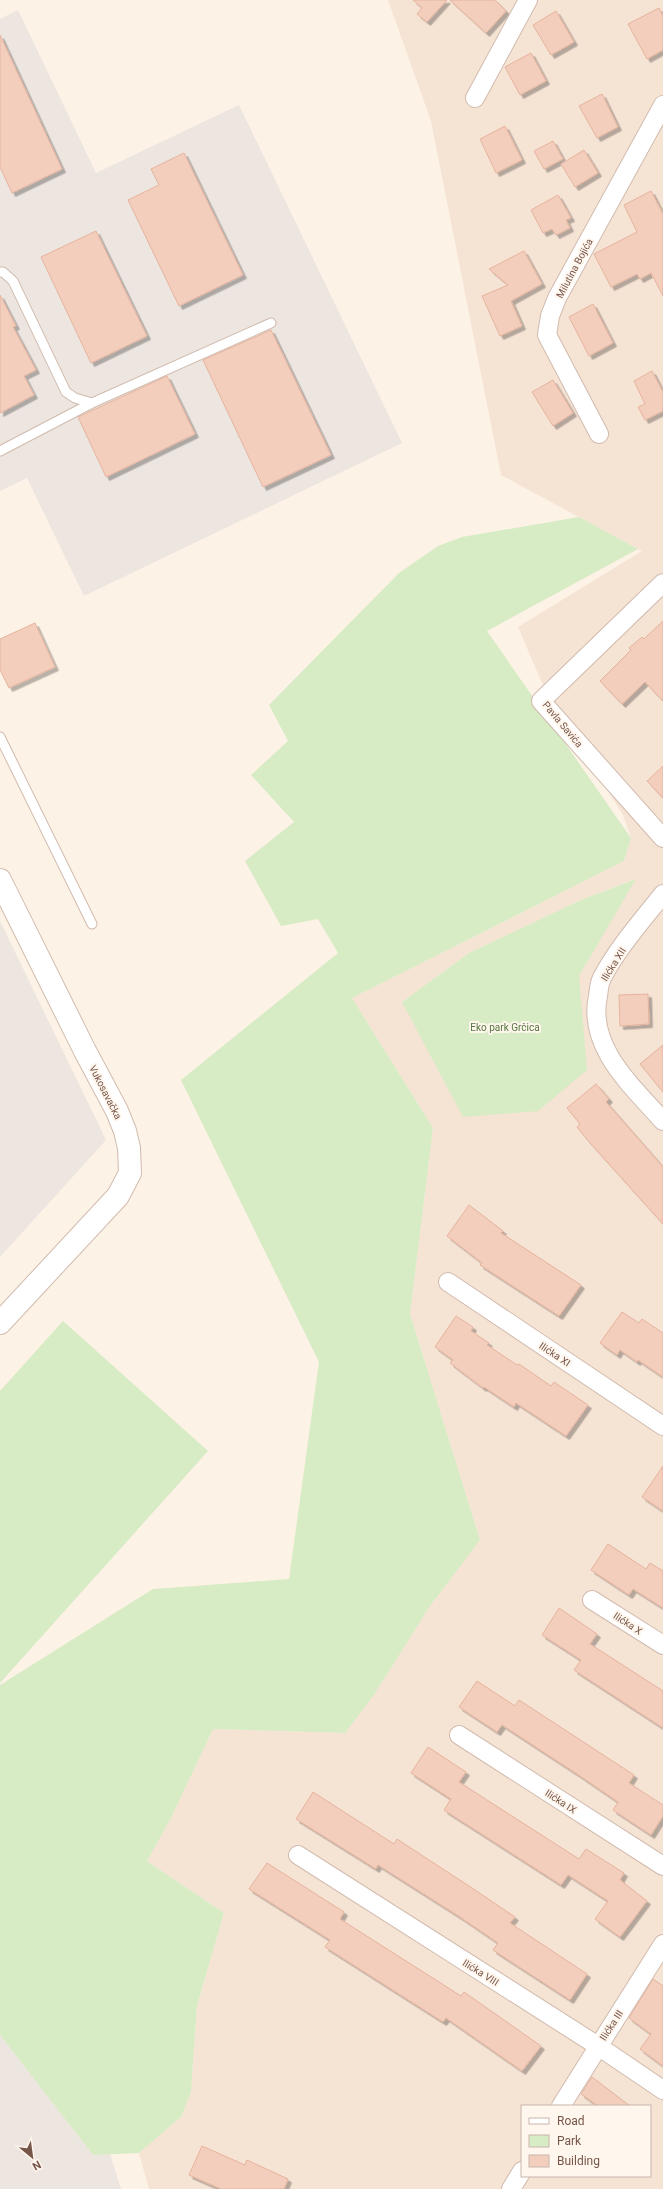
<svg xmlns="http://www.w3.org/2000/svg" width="663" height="2189" font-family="Roboto,sans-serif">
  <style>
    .residential { fill: #f5e3d4; fill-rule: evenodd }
    .industrial { fill: #ede5e0 }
    .green { fill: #d7ebc4 }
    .building { fill: #f3cebd; stroke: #e6b39d; filter: url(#shadow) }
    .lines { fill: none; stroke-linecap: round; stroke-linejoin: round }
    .service-casing { stroke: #d1bbae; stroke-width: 11 }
    .minor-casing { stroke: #d1bbae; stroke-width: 20 }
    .tertiary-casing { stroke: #d1bbae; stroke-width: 24 }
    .service { stroke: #fff; stroke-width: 9 }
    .minor { stroke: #fff; stroke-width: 18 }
    .tertiary { stroke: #fff; stroke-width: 22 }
    .labels { text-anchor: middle; stroke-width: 4; stroke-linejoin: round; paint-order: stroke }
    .street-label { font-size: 10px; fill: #77564a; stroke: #fff6ed }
    .park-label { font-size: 10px; fill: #54773f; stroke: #fff6ed }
  </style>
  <defs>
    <filter id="shadow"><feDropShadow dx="3.5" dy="3.5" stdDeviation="0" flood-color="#0004"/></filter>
  </defs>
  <rect width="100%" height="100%" fill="#fdf2e6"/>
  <!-- residential -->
  <path class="residential" d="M388,0H663V2189H149L139,2153L181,2117L191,2092L197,2006L224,1913L147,1861L171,1818L213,1729L345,1733L374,1695L430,1606L480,1540L410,1314L433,1128L352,998L624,861L631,838L623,815L545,690L518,627L642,551L501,475L431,121ZM635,879L579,976L402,1002L469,953L583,899ZM522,2106H650V2176H522Z"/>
  <!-- industrial -->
  <g class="industrial">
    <path d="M18,10L96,173L239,105L402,443L84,596L27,478L0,491V19Z"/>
    <path d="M0,921L106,1140L0,1257Z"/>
    <path d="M0,2035L93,2155L110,2154L121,2189H0Z"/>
  </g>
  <!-- green -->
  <g class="green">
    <path d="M579,517L638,549L487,631L631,838L624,861L352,998L433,1128L410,1314L480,1540L430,1606L374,1695L345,1733L213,1729L171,1818L147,1861L224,1913L197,2006L191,2092L181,2117L139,2153L93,2155L0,2035V1685L153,1589L289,1579L319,1362L181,1080L338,953L318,919L281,926L245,861L294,822L251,775L288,741L269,705L399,573L438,546L462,537Z"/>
    <path d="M636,879L579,976L587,1070L538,1111L463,1117L402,1002L469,953L583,899Z"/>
    <path d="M63,1321L208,1451L0,1683V1391Z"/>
  </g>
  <!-- building -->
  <g class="building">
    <path d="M413,0H447L427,22L417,14L422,8Z"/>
    <path d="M450,0H495L506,11L486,33Z"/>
    <path d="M659,8L663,16V50L647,59L628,24Z"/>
    <path d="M556,11L574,42L551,55L533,25Z"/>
    <path d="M0,35L62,169L12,193L0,167Z"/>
    <path d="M531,53L546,81L520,95L505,67Z"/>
    <path d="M602,94L618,127L597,138L579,106Z"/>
    <path d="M505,126L522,160L496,173L480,139Z"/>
    <path d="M553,141L563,159L544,169L534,151Z"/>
    <path d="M584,150L598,173L575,187L561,164Z"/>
    <path d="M184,153L243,275L179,306L128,200L159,185L151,169Z"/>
    <path d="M651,191L663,214V296L651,273L640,279L637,274L611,287L594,254L637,232L624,205Z"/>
    <path d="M558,195L571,218L566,220L570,228L556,235L552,229L543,233L531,210Z"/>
    <path d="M96,231L147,336L91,363L41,257Z"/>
    <path d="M524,251L542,284L511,301L522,326L500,336L482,296L508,285L489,269Z"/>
    <path d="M0,295L16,326L13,327L36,370L24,376L34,395L0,413Z"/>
    <path d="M593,304L613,343L589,356L569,317Z"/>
    <path d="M271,330L331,455L263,487L203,360Z"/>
    <path d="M652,371L663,392V411L645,420L638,407L645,404L634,381Z"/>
    <path d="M167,376L195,434L106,477L78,417Z"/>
    <path d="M553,380L573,413L553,426L532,392Z"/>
    <path d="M663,621V701L645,682L622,704L600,681L631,650L629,648L642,637L644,639Z"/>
    <path d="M35,623L55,667L9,688L0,670V639Z"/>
    <path d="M663,766V798L647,781Z"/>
    <path d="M648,994L649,1024L620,1026L619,995Z"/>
    <path d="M663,1045V1092L640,1064Z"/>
    <path d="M596,1084L609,1099L606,1102L663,1167V1224L590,1143L577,1127L580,1124L567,1108Z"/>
    <path d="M469,1205L503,1231L501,1233L581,1285L559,1316L480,1265L482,1263L447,1236Z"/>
    <path d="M622,1312L639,1323L642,1319L663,1333V1377L638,1360L637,1362L620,1350L617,1355L600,1343Z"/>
    <path d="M456,1316L473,1327L471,1331L489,1343L487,1345L517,1365L519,1364L551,1386L554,1382L588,1405L566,1436L516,1403L514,1407L484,1387L483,1388L450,1363L453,1360L435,1347Z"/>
    <path d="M663,1466V1511L642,1497Z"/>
    <path d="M608,1544L646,1569L650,1563L663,1571V1608L633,1589L629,1595L591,1570Z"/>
    <path d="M559,1608L597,1634L590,1644L663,1691V1728L574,1670L581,1660L542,1635Z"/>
    <path d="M477,1681L515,1706L519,1700L634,1775L629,1783L663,1805V1816L651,1835L613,1810L618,1802L580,1776L502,1725L497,1732L459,1707Z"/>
    <path d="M428,1747L466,1772L459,1782L501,1809L579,1859L586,1849L624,1873L620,1880L647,1901L620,1937L595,1919L608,1901L568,1875L561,1885L444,1810L451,1799L411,1773Z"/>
    <path d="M313,1792L394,1844L397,1839L475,1890L515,1917L510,1923L587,1974L570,2000L493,1950L498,1943L460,1917L378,1865L376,1869L296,1819Z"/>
    <path d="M267,1863L344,1912L340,1919L461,1996L464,1992L541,2046L522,2071L446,2018L443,2022L325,1947L330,1940L249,1889Z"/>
    <path d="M653,1979L663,1986V2066L640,2049L651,2034L629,2018Z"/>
    <path d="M592,2077L630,2106H598L581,2094Z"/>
    <path d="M202,2146L245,2165L247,2160L288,2179L284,2189H221L189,2175Z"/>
  </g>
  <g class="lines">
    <!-- service casing -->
    <g class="service-casing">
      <g id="service">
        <path d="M0,272H3L13,281L66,392L75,398L92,403L271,323"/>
        <path d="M0,451L92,403"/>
        <path d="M0,737L92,924"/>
      </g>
    </g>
    <!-- minor casing -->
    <g class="minor-casing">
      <g id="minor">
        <path d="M475,98L528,0"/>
        <path d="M599,434L547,335L550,316L557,298L663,105"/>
        <path d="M663,583L541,701L663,838"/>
        <path d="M663,894C644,918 616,950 602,978C599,983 599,990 598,996C587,1047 632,1086 663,1121"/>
        <path d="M448,1282L663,1426"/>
        <path d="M592,1600L663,1645"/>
        <path d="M459,1735L663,1866"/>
        <path d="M298,1855L598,2046L663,2090"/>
        <path d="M561,2106L663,1944"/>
        <path d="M511,2189L522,2171"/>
      </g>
    </g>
    <!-- tertiary casing -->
    <g class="tertiary-casing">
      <path id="tertiary" d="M0,880L85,1051L117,1111L125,1131L129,1148L130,1173L118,1196L0,1323"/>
    </g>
    <!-- service -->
    <use href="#service" class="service"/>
    <!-- minor -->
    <use href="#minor" class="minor"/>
    <!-- tertiary -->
    <use href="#tertiary" class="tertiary"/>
  </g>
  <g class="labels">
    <!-- street labels -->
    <g class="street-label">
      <text transform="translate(574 268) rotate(-62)" y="4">Milutina Bojića</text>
      <text transform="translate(563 724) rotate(50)" y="4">Pavla Savića</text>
      <text transform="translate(613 964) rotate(-58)" y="4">Ilićka XII</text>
      <text transform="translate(106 1092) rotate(63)" y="4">Vukosavačka</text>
      <text transform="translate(555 1354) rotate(34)" y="4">Ilićka XI</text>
      <text transform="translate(628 1623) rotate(33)" y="4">Ilićka X</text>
      <text transform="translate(561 1801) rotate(33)" y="4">Ilićka IX</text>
      <text transform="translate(481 1972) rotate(32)" y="4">Ilićka VIII</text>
      <text transform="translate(611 2025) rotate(-57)" y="4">Ilićka III</text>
    </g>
    <!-- park labels -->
    <g class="park-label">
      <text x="505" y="1031">Eko park Grčica</text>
    </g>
  </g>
  <!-- legend -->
  <rect x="521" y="2105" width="130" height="72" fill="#fff6ed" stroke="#c9b6ac"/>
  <rect x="529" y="2118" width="20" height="6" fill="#ffffff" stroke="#c9b6ac"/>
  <text x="557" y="2125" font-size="12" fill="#77564a">Road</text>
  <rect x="529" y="2135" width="20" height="12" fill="#d7ebc4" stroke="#c9b6ac"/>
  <text x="557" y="2145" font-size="12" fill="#77564a">Park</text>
  <rect x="529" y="2155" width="20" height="12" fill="#f3cebd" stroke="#c9b6ac"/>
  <text x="557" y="2165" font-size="12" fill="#77564a">Building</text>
  <!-- north arrow -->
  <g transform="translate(32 2157) rotate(151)" stroke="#fff6ed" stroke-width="3" paint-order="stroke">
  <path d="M0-3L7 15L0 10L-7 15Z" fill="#77564a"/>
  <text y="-6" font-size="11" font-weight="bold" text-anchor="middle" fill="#77564a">N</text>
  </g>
</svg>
